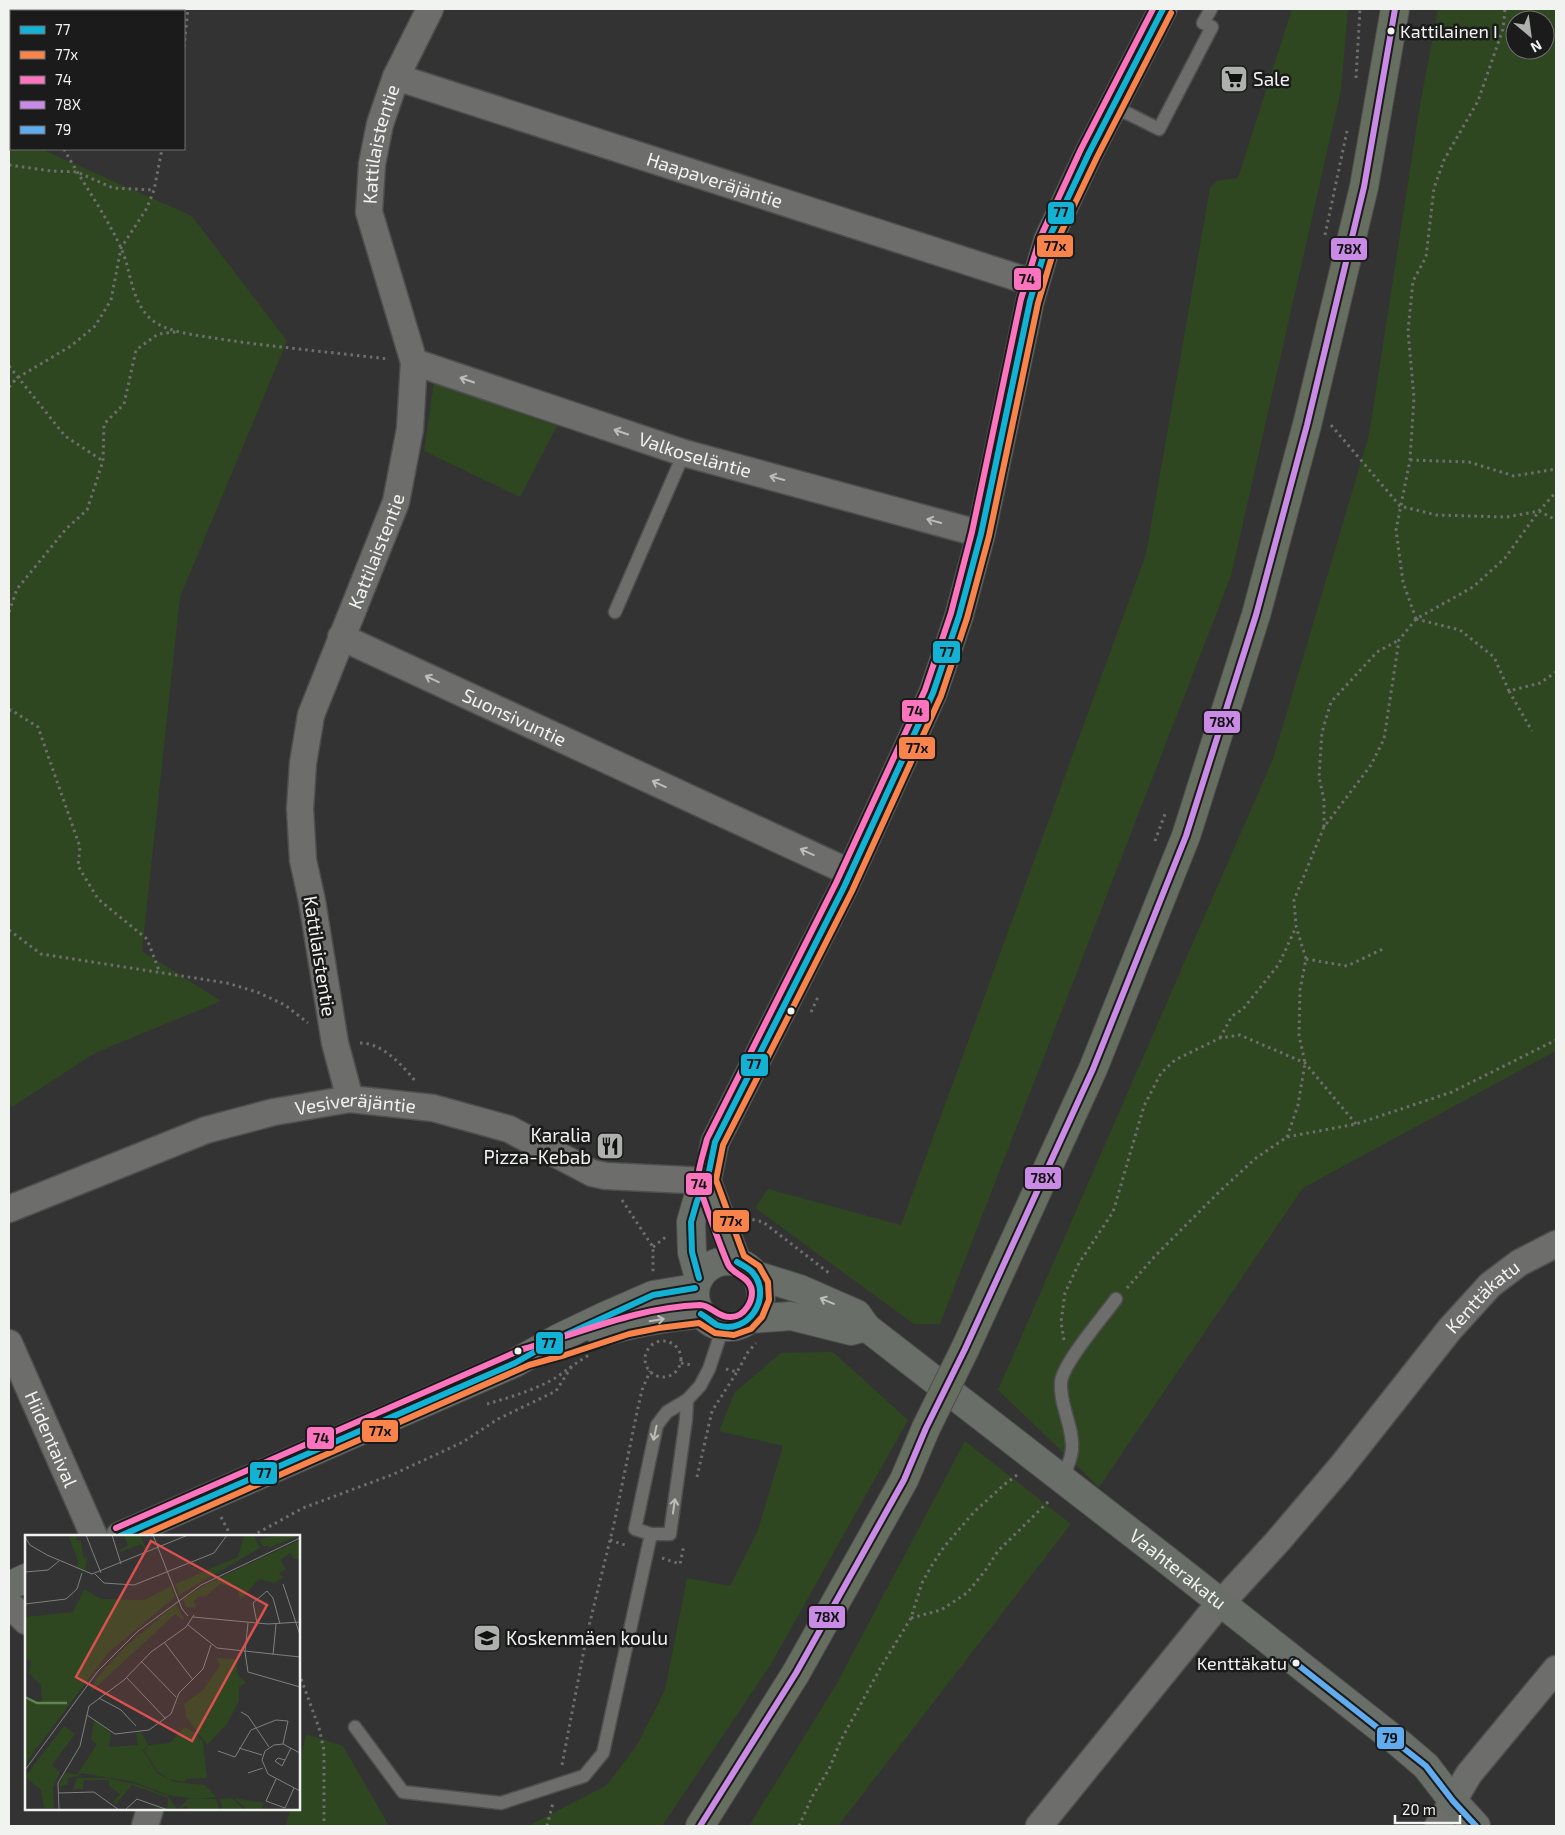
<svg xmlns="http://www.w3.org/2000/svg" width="1565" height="1835" font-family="'Exo 2',sans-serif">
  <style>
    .green { fill: #2f4721; fill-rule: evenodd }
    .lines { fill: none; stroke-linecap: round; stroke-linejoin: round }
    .lane-casing { stroke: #4e4f4e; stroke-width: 15 }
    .street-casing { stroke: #4e4f4e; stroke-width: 29 }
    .secondary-casing { stroke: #4e4f4e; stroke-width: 30 }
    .highway-casing { stroke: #4e4f4e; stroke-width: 30 }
    .path { stroke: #6e6e6e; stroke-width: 3; stroke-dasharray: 2.5 4; stroke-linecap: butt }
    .lane { stroke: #6d6e6c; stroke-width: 12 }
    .street { stroke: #6d6e6c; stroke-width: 26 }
    .secondary { stroke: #6a6e68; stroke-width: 28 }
    .highway { stroke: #666e5f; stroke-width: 28 }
    .highway-bridge-casing { stroke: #4e4f4e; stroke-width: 30; stroke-linecap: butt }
    .highway-bridge { stroke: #666e5f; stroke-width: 28 }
    .bus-1-casing { stroke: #1a1b1a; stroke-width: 10 }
    .bus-2-casing { stroke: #1a1b1a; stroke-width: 10 }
    .bus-3-casing { stroke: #1a1b1a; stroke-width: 10 }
    .bus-4-casing { stroke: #1a1b1a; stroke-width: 10 }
    .bus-5-casing { stroke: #1a1b1a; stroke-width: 10 }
    .bus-1 { stroke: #13b2d5; stroke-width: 6 }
    .bus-2 { stroke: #f8844c; stroke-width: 6 }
    .bus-3 { stroke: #fc73be; stroke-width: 6 }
    .bus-4 { stroke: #ca8be6; stroke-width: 6 }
    .bus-5 { stroke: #60acee; stroke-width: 6 }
    .oneway { stroke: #bcbebc }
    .oneway2 { stroke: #bbbeba }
    .bus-dot { fill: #f1f3f1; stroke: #1a1b1a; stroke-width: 2 }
    .labels { text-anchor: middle; stroke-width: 5; stroke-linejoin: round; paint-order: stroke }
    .bus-label { font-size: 18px; fill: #f1f3f1; stroke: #1a1b1a; text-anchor: start }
    .poi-label { font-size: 19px; fill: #f1f3f1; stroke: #1a1b1a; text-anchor: start }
    .street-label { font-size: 19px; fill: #f1f3f1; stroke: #1a1b1a }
    .inset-river { fill: none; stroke: #638452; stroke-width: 2.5 }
    .inset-road { fill: none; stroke: #7e807e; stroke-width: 1 }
    .view { fill: #db5150; fill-opacity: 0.15; stroke: #db5150; stroke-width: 2.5 }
    .inset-edge { fill: none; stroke: #f1f3f1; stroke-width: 2.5 }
    .line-badge { stroke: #1a1b1a; stroke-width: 2 }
    .pale-badge-label { font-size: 14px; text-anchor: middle; font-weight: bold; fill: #111 }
  </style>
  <rect width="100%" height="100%" fill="#323332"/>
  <!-- green -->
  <g class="green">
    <path d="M9,9H171L170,11H11V101L9,100Z"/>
    <path d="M1292,9H1348L1341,90L1231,576L940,1324H914L755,1208L768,1189L901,1225L1146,554L1210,188L1217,181L1238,178Z"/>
    <path d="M1438,9H1556V1051L1303,1188L1099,1487L998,1390L1273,759L1369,435L1420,105ZM1515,20H1545V50H1515Z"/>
    <path d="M9,134L11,135V149H41L192,216L287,341L180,597L142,951L221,1001L95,1053L12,1107L9,1102Z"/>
    <path d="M434,382L557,426L520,497L424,451Z"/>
    <path d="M833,1352L908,1420L771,1664L662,1826H528L607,1785L637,1745L665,1690L687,1578L730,1586L758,1530L783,1446L719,1431L735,1392L781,1353Z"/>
    <path d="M965,1441L1071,1524L838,1826H749L836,1685Z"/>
    <path d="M306,1734L343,1746L389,1826H286L290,1809H299V1768Z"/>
  </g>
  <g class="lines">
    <!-- lane casing -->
    <g class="lane-casing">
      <g id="lane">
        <path d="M1112,109L1129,114L1159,129L1212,27L1203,23L1211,9"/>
        <path d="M615,612L684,453"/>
        <path d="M687,1400L686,1419L670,1534H651L635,1529L657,1425L667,1412L687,1400L700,1386L709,1369L723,1327"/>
        <path d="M1063,1480C1065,1471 1071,1460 1072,1450C1074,1427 1059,1405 1061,1382C1063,1363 1103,1317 1116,1299"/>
        <path d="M355,1727L403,1792L501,1803L584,1776L603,1753L651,1534"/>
      </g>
    </g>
    <!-- street casing -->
    <g class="street-casing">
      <g id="street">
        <path id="s1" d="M396,77L1034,283"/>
        <path id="s2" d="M414,362L684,453L981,534"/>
        <path id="s3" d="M341,637L851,873"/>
        <path id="s4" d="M350,1099L335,1043L312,901L303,860L300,809L303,763L311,715L396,502L410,429L414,362L369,212L372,164L380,124L396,77L430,9"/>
        <path id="s5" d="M9,1209L206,1130L274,1112L350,1099L433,1108L509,1129L592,1173L606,1176L707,1181"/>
        <path id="s6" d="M9,1343L94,1536"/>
        <path d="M9,1604L26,1621"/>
        <path d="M145,1826L150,1809"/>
        <path id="s7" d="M1039,1826L1210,1615L1278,1541L1341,1467L1450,1329L1490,1285L1519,1263L1556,1244"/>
        <path d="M1438,1826L1469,1774L1556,1669"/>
      </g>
    </g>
    <!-- secondary casing -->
    <g class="secondary-casing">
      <g id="secondary">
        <path d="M707,1181L737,1262"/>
        <circle cx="728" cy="1294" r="33"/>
        <path id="s8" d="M755,1275L800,1289L857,1314L866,1327L1168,1561L1399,1743L1426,1766L1453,1801L1476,1826"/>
        <path d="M699,1278L692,1252L691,1222L697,1201L707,1181L715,1142L844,887L933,693L959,616L981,534L1030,301L1048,240L1089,153L1163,9"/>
        <path d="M750,1319L791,1316L851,1331L866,1327"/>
        <path d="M600,1333C633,1323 667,1317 701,1314"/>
        <path d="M120,1536L515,1363L559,1338L605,1316L653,1295L695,1288"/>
        <path d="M9,1586L26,1578"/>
      </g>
    </g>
    <!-- highway casing -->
    <g class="highway-casing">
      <g id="highway">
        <path d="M965,1349L1093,1069L1186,836L1256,615L1307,425L1364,187L1395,9"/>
        <path d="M700,1826L796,1673L904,1480L926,1428"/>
      </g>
    </g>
    <!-- path -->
    <g class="path">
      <path d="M184,47L188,9"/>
      <path d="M1356,78L1360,9"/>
      <path d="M9,115L11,116"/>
      <path d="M64,149C82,182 105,213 121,248C132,272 130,301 152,320C166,332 196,335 214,338C271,347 330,352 388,359"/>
      <path d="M9,165L51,171L77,172L113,188L154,190"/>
      <path d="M1325,235L1347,131"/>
      <path d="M9,366L65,436L103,461"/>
      <path d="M9,387L17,378L71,346L95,326L111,300L121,248L147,208L154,190L162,149"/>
      <path d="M1331,425L1400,506L1436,515L1507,517L1539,511L1556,520"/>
      <path d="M1410,460L1469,462L1514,476L1556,469"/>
      <path d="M9,612L17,589L66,529L87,510L103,461L104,424L124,404L136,350L158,334L176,332"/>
      <path d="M1416,619L1403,582L1396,530L1410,460L1414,398L1408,331L1413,281L1426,257L1434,188L1444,160L1478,101L1503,29L1505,9"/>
      <path d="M1416,619L1460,630L1494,657L1509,691L1540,683L1556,672"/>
      <path d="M1509,691L1532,731"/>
      <path d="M9,711L11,710L38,727L80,847L78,866L98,899L147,939L160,973"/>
      <path d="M1324,827V800L1319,777L1322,732L1331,702L1377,652L1399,640"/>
      <path d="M1155,841L1165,814"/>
      <path d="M9,930L41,954L227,983L257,992L285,1005L308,1023"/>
      <path d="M1306,959L1347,966L1383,949"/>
      <path d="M811,1012L818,997"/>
      <path d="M1220,1038L1232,1016L1243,1009L1279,964L1296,927"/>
      <path d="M360,1043C383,1043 403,1066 416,1082"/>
      <path d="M1287,1137L1298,1105L1305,1063L1299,1035L1300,990L1306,959L1296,926L1294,900L1324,827L1371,765L1384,739L1399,640L1416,619L1473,587L1505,558L1539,511L1556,492"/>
      <path d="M622,1200L653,1247V1272"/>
      <path d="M746,1218L763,1222L829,1273"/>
      <path d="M653,1247L667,1236"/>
      <path d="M1127,1288L1155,1256L1220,1191L1256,1158L1287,1137L1356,1124L1452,1092L1556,1040"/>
      <path d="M1064,1340L1061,1322L1065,1293L1079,1263L1113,1212L1144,1106L1161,1073L1175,1060L1220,1038L1240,1035L1305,1063L1356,1124"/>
      <circle cx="663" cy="1359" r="18"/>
      <path d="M681,1363L692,1365"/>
      <path d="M726,1369L737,1372L748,1352L756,1343"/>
      <path d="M487,1404C508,1398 531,1391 550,1381C564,1373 575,1363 589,1355"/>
      <path d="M697,1477L712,1411L737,1372"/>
      <path d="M221,1517L231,1536"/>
      <path d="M252,1536L303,1508L394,1474L463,1442L498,1419L556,1391L572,1366"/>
      <path d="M610,1540L628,1546"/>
      <path d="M662,1558L680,1564L684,1545"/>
      <path d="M911,1618L941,1610L967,1593L985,1571L998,1551L1050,1500"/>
      <path d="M299,1673L319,1728L324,1750V1826"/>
      <path d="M562,1765L587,1634L614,1524L637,1412L642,1390L650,1371"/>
      <path d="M547,1826L553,1803"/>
      <path d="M799,1826L813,1795L829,1769L841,1740L881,1667L911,1618L922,1583L932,1565L944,1547L974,1512L1005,1484L1017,1475"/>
    </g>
    <!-- lane -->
    <use href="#lane" class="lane"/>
    <!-- street -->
    <use href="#street" class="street"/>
    <!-- secondary -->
    <use href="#secondary" class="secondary"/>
    <!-- highway -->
    <use href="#highway" class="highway"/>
    <!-- highway-bridge casing -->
    <g class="highway-bridge-casing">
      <path id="highway-bridge" d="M926,1428L965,1349"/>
    </g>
    <!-- highway-bridge -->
    <use href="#highway-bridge" class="highway-bridge"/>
    <!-- bus-1 casing -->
    <g class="bus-1-casing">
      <g id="bus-1">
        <path d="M699,1278L692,1252L691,1222L697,1201L707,1181L715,1142L844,887L933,693L959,616L981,534L1030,301L1048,240L1089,153L1163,9"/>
        <path d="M701,1314C706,1317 712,1322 717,1325C748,1336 773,1297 753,1273C749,1268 742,1265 737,1262"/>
        <path d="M120,1536L515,1363L559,1338L653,1295L695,1288"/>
      </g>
    </g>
    <!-- bus-2 casing -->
    <g class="bus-2-casing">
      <path id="bus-2" d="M141,1536L529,1365L565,1355L629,1334L659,1328L699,1323L715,1333L734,1335L751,1329L762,1317L769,1300L768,1282L759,1266L744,1256L716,1180L723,1145L852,891L941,696L967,618L989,536L1038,303L1056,243L1097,157L1171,13"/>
    </g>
    <!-- bus-3 casing -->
    <g class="bus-3-casing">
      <path id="bus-3" d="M116,1528L523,1349C581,1333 638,1307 700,1305C711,1305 718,1318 731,1317C744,1317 755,1300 751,1287C747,1276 735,1275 729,1266C725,1259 698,1186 698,1180C698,1167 704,1152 707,1139L836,883L925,690L951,613L972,532L1021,299L1040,238L1081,149L1153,9"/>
    </g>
    <!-- bus-4 casing -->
    <g class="bus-4-casing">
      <path id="bus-4" d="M700,1826L796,1673L904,1480L926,1428L965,1349L1093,1069L1186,836L1256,615L1307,425L1364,187L1395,9"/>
    </g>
    <!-- bus-5 casing -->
    <g class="bus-5-casing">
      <path id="bus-5" d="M1293,1661L1426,1766L1453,1801L1476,1826"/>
    </g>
    <!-- bus-1 -->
    <use href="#bus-1" class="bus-1"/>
    <!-- bus-2 -->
    <use href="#bus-2" class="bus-2"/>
    <!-- bus-3 -->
    <use href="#bus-3" class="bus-3"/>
    <!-- bus-4 -->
    <use href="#bus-4" class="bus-4"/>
    <!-- bus-5 -->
    <use href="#bus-5" class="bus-5"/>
  </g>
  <!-- one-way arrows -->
  <defs><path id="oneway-shaft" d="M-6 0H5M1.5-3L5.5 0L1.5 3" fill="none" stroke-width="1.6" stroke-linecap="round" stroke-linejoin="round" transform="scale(1.25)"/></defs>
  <g class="oneway">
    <use href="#oneway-shaft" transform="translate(467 380) rotate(-161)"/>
    <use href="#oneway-shaft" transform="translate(621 432) rotate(-161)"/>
    <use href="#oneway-shaft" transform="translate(777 478) rotate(-165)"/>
    <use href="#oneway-shaft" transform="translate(934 521) rotate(-165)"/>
    <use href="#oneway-shaft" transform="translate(432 679) rotate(-155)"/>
    <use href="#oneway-shaft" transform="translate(659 784) rotate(-155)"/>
    <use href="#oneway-shaft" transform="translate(807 852) rotate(-155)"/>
    <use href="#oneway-shaft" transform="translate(655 1433) rotate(102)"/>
    <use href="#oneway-shaft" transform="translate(674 1506) rotate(-82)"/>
  </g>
  <g class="oneway2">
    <use href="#oneway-shaft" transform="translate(827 1301) rotate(-157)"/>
    <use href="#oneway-shaft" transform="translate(657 1320) rotate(-9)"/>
  </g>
  <!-- icons -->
  <defs>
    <g id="supermarket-square" transform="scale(1.4375)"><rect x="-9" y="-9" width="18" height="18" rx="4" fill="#aeb0ae" stroke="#1a1b1a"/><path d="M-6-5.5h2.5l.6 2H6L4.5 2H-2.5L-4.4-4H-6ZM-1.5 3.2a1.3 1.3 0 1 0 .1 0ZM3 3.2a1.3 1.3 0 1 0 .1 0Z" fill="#111"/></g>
    <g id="restaurant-square" transform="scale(1.4375)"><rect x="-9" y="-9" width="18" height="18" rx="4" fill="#aeb0ae" stroke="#1a1b1a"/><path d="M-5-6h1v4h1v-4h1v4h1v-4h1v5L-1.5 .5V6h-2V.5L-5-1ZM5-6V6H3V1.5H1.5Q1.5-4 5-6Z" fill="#111"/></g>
    <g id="school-square" transform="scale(1.4375)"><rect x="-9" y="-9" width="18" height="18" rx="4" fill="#aeb0ae" stroke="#1a1b1a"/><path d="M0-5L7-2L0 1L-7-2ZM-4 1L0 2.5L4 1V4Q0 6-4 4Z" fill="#111"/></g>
  </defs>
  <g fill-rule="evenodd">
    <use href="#supermarket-square" x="1234" y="79"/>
    <use href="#restaurant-square" x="610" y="1146"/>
    <use href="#school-square" x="487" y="1638"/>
  </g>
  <!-- markers -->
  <g class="bus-dot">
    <circle cx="1391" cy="31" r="4.5"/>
    <circle cx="791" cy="1011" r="4.5"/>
    <circle cx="518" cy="1351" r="4.5"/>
    <circle cx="1296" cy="1663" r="4.5"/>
  </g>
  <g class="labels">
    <!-- bus labels -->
    <g class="bus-label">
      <text x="1400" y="38">Kattilainen I</text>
      <text x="1287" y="1670" text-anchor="end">Kenttäkatu</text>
    </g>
    <!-- poi labels -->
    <g class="poi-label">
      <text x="1253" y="86">Sale</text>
      <text x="591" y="1142" text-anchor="end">Karalia<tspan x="591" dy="22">Pizza-Kebab</tspan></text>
      <text x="506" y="1645">Koskenmäen koulu</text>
    </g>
    <!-- street labels -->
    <g class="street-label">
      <text dy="7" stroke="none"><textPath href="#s4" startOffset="986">Kattilaistentie</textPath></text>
      <text dy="7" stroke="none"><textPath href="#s1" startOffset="335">Haapaveräjäntie</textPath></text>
      <text dy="7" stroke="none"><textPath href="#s2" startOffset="296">Valkoseläntie</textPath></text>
      <text dy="7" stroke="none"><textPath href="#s4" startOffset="566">Kattilaistentie</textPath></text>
      <text dy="7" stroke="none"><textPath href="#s3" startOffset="191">Suonsivuntie</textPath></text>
      <text transform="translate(320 956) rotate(81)" y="7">Kattilaistentie</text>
      <text dy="7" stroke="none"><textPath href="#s5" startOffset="365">Vesiveräjäntie</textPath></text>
      <text dy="7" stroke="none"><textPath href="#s7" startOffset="691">Kenttäkatu</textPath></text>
      <text dy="7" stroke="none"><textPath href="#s6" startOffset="105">Hiidentaival</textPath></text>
      <text dy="7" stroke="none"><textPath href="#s8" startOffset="520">Vaahterakatu</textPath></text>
    </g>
  </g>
  <!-- overview -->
  <g transform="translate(25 1535)">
    <rect width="275" height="275" fill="#323332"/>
    <path d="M43,0H52L51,5L56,6L58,22L62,23L60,37L52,33L53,26ZM99,0H115L122,16L116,9L95,17L94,15L103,11ZM219,0H229L235,13L154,60L150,49L213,22ZM257,0H275L246,12L238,11L234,4ZM275,5V24H269L265,18L255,25L261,34L254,38L258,43L249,48L234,44L215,65L213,53L195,49L181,61L173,62L168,67L172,71L169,73L161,72L158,64L178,51ZM146,51L150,62L83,118L0,229V162L17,168L16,150L4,138L6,126L0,124V82L48,77L59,54L76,64L119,65ZM151,69L160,86L150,79L65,158L71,144L99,113ZM191,123L211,124L213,140L221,148L214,152V166L202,189L182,210L161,182L159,169L178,155L195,130ZM69,185L86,198L84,212L113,210L111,198L116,197L123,210L118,215L132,238L149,247L180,250L191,262L171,264L144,260L106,246L56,238L53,241L43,243L42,250H37L36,256L35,249L40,238L52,240L72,209L66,205ZM39,191L50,199L27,230L35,237L28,253L29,273H19L16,255L0,242ZM159,192L169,197L178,207L182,243L161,244L160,247L144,244L132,236L119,215L124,210L145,208ZM52,243H82L114,250L143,261L152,275L142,274L143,263L107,250L91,269L88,267L95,259L84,251V245H59L58,254H48ZM207,263L217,273L220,275H198L195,264ZM209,263L239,268L236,275H223ZM163,264H191L195,275H166L161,271L153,274Z" fill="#2f4721"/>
    <path class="inset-river" d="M0,162L12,168H42"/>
    <path class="inset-road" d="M61,0L76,38M87,0L96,29M128,0L157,74L163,81M0,2L5,10L22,20L67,39L163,0M0,37L23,35L34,26M70,39L79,48L109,50L189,18L202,0M258,49L275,100M0,69L41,64L52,54L57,38M168,82L243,89L275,87M223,88L220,117L223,137L275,152M232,88L228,68L242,56L248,63L255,89M163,90L192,113L275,122M139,107L168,145M248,120L251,89M116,126L151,162M102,143L141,184M74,163L96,175L111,191M216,177L223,181L244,212M62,180L90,199L124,195L146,179L154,158L178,134L186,110M214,213L237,220M193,216L210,222L226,195L251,185L263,186L258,209M275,218L258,209L249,210L240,216L237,225L243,239L275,256M260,225L253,223L250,226L257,231L266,213M0,235L73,136L113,96L176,50L275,3M223,238L238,233M251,244L241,266L260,273L269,253M33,258L69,257L94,275M34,275L33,248L55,211L64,171L99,145L126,117L161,92L169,80M100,275L112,264L143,275"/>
    <path class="view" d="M126,6L242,70L167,206L51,142Z"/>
    <rect width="275" height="275" class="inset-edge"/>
  </g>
  <g class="line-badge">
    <rect x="1047" y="201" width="28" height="24" rx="5" fill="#13b2d5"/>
    <rect x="1036" y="234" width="38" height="24" rx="5" fill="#f8844c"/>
    <rect x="1330" y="237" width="38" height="24" rx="5" fill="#ca8be6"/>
    <rect x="1013" y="267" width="29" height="24" rx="5" fill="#fc73be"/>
    <rect x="932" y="640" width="29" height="24" rx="5" fill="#13b2d5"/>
    <rect x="901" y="699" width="29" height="24" rx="5" fill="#fc73be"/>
    <rect x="1203" y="710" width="38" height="24" rx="5" fill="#ca8be6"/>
    <rect x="898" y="736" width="38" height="24" rx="5" fill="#f8844c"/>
    <rect x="740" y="1053" width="29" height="24" rx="5" fill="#13b2d5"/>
    <rect x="1024" y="1166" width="38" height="24" rx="5" fill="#ca8be6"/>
    <rect x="685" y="1172" width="28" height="24" rx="5" fill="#fc73be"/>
    <rect x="712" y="1209" width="38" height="24" rx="5" fill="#f8844c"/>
    <rect x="535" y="1331" width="29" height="24" rx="5" fill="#13b2d5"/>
    <rect x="361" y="1419" width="38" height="24" rx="5" fill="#f8844c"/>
    <rect x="306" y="1426" width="29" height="24" rx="5" fill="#fc73be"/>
    <rect x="249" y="1461" width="29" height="24" rx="5" fill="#13b2d5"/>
    <rect x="808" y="1605" width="38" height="24" rx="5" fill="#ca8be6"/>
    <rect x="1376" y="1726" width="29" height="24" rx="5" fill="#60acee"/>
  </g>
  <g class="pale-badge-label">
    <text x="1061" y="217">77</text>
    <text x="1055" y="251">77x</text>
    <text x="1349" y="254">78X</text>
    <text x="1027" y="284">74</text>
    <text x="947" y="657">77</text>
    <text x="915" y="716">74</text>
    <text x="1222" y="727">78X</text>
    <text x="917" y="753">77x</text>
    <text x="754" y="1069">77</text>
    <text x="1043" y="1183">78X</text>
    <text x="699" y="1189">74</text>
    <text x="731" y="1226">77x</text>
    <text x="549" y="1348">77</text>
    <text x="380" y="1436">77x</text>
    <text x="321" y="1443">74</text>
    <text x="264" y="1478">77</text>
    <text x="827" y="1622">78X</text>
    <text x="1390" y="1743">79</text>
  </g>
  <!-- border -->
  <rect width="1565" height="1835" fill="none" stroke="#f1f3f1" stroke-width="20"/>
  <!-- legend -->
  <rect x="10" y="10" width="175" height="140" fill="#1a1b1a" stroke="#707170"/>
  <rect x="20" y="26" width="25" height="8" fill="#13b2d5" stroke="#707170"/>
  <text x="55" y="35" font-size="15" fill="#f1f3f1">77</text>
  <rect x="20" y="51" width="25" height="8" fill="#f8844c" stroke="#707170"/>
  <text x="55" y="60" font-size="15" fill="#f1f3f1">77x</text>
  <rect x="20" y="76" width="25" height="8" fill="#fc73be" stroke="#707170"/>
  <text x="55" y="85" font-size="15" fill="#f1f3f1">74</text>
  <rect x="20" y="101" width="25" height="8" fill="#ca8be6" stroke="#707170"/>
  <text x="55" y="110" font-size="15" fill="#f1f3f1">78X</text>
  <rect x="20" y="126" width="25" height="8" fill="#60acee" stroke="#707170"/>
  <text x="55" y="135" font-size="15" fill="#f1f3f1">79</text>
  <!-- north arrow -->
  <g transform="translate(1530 35) rotate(151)"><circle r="24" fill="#1a1b1a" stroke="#707170"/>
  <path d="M0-4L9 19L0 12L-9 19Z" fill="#aeb0ae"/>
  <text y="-8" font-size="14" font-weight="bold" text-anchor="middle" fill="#f1f3f1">N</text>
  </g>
  <!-- scale -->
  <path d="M1395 1815v8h65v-8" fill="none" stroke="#f1f3f1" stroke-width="2.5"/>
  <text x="1402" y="1815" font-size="15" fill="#f1f3f1" stroke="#1a1b1a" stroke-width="4" paint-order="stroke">20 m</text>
</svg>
